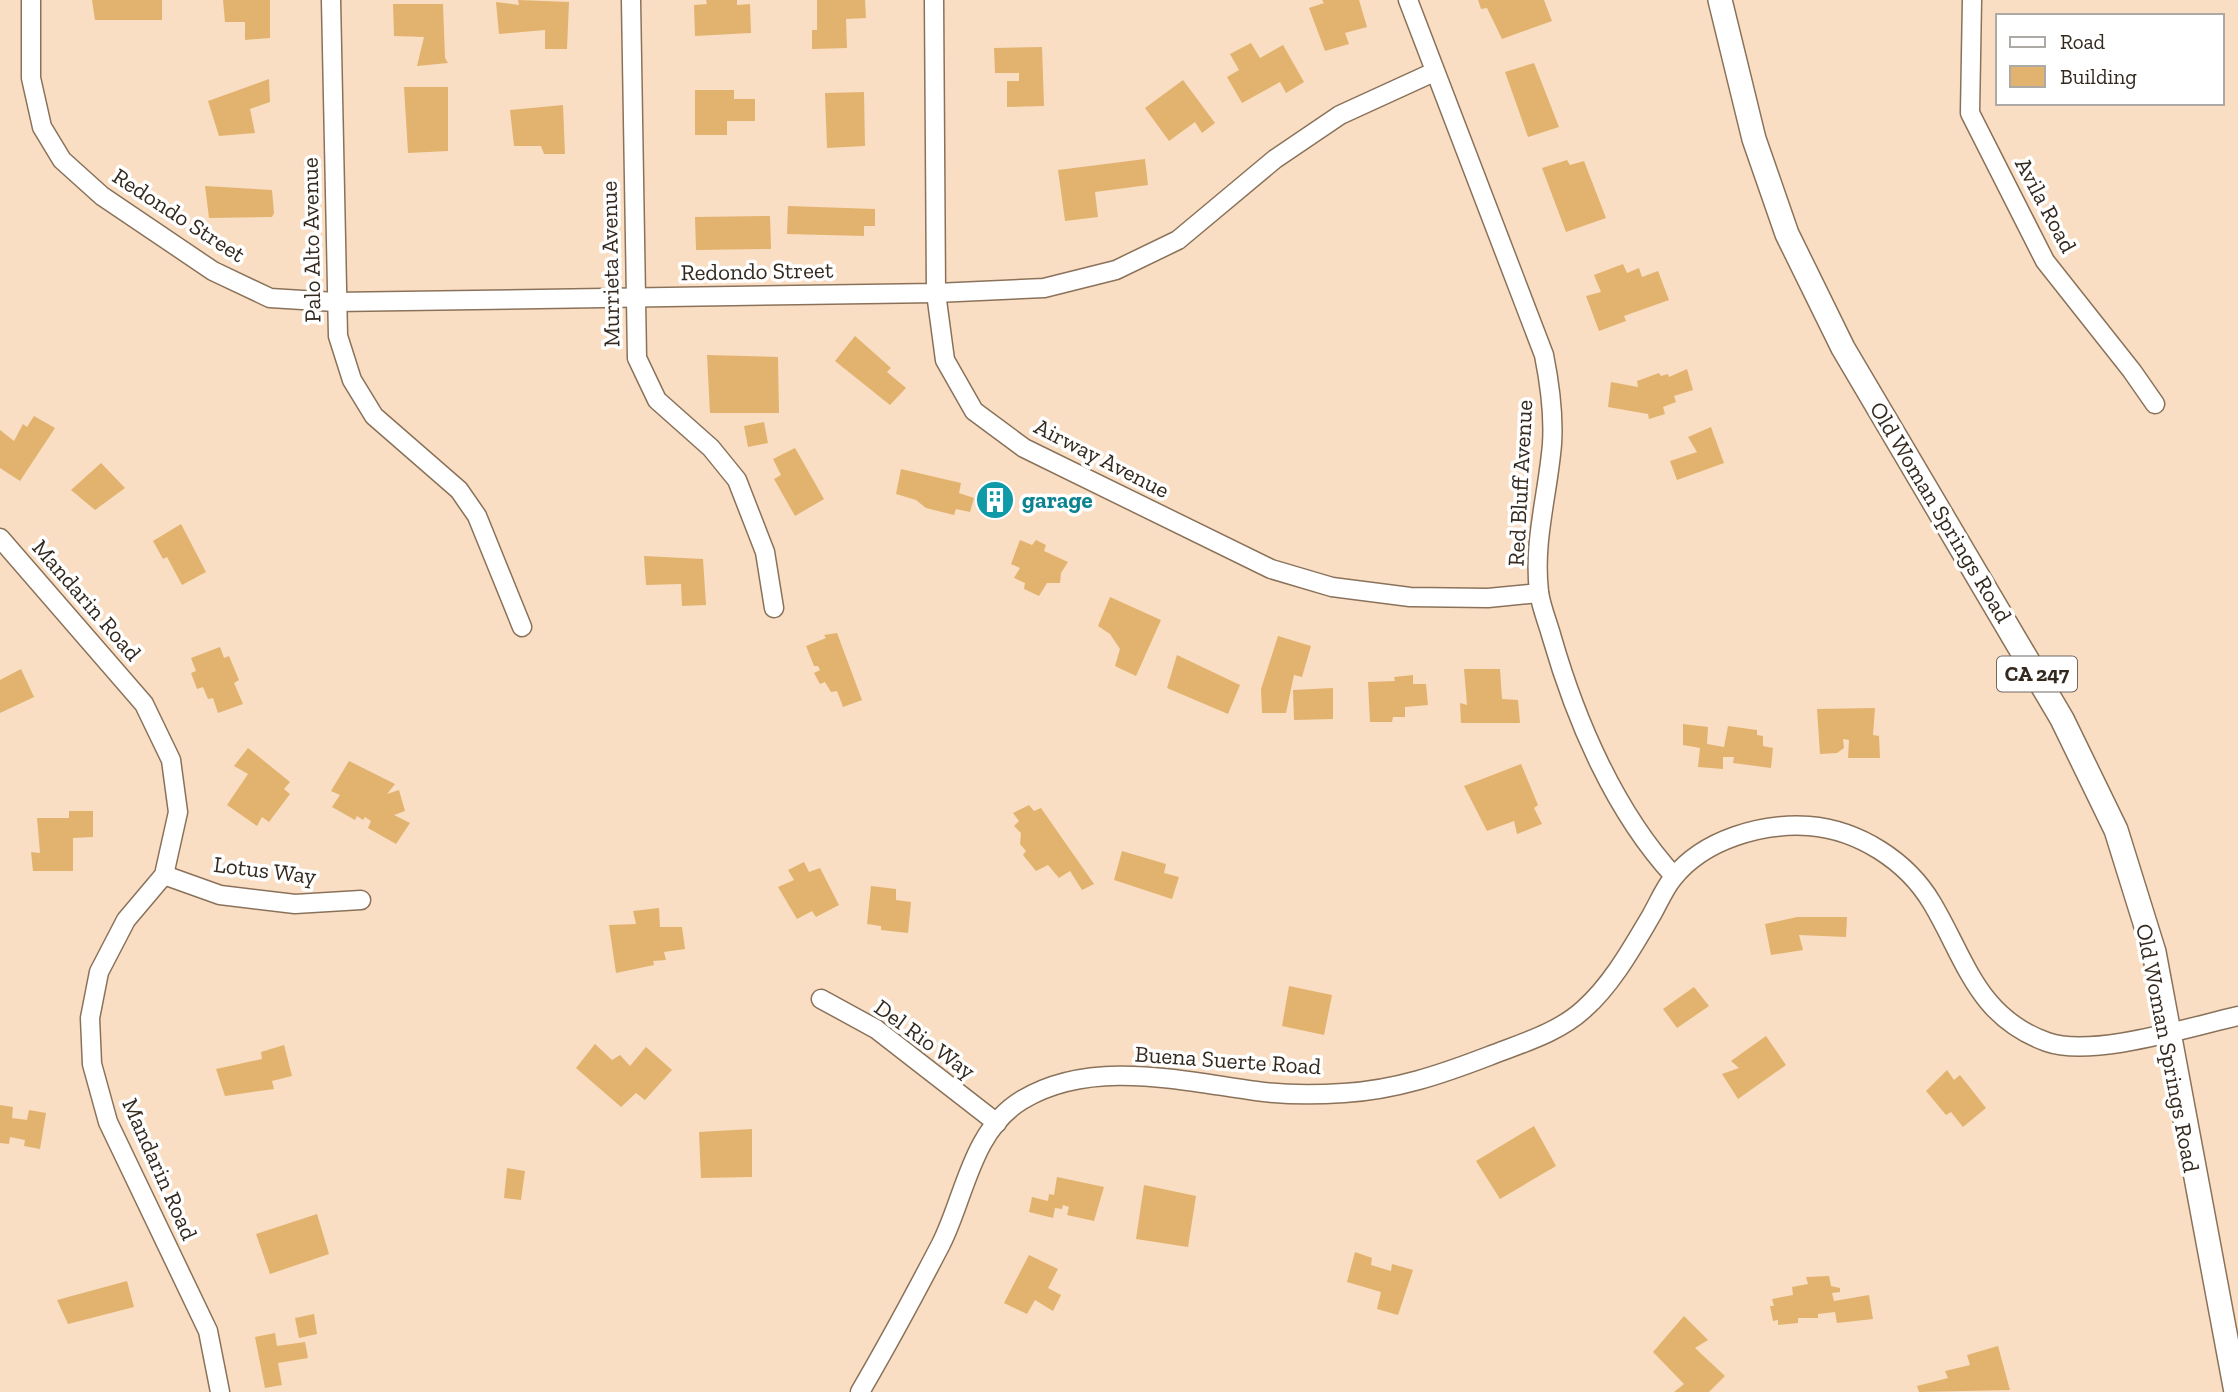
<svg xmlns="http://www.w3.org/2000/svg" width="2238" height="1392" font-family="'Zilla Slab',serif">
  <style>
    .building { fill: #e2b36e }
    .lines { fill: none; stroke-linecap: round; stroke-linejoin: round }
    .minor-casing { stroke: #8a725a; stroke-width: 21 }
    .major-casing { stroke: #8a725a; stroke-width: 26 }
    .minor { stroke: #fff; stroke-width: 18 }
    .major { stroke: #fff; stroke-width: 23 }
    .labels { text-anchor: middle; stroke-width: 7; stroke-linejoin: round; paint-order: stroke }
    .shield { fill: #fff; stroke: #706962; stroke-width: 2 }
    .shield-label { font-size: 21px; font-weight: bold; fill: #33291f }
    .street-label { font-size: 23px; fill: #33291f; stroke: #fff }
    .culture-label { font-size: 23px; font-weight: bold; fill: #0d838f; stroke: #fff; text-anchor: start }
  </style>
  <rect width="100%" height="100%" fill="#f9dec3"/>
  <!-- building -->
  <g class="building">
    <path d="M92,0H162V20H95Z"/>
    <path d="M223,0H270V38L245,40V22H225Z"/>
    <path d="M518,0L569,2L567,49H545V30L499,34L496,2L519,5Z"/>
    <path d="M706,0H737V5L750,4L751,33L695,36L694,5L707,4Z"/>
    <path d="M817,0H865L866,18L846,19L847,48L812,49V30H817Z"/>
    <path d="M1322,0H1359L1367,27L1345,33L1349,44L1325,51L1309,8L1324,3Z"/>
    <path d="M1478,0H1544L1552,21L1502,39L1487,8L1481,9Z"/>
    <path d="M393,4H443L445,58L448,63L417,66L424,37L394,36Z"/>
    <path d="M1251,43L1260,58L1283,45L1304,82L1286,93L1280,82L1242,103L1227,77L1239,70L1230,54Z"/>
    <path d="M1042,47L1044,106L1007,107V81H1019V73H995L994,48Z"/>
    <path d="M1534,63L1559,127L1528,137L1505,72Z"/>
    <path d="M269,79L270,102L250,109L255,133L219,136L208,101Z"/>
    <path d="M1183,80L1215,123L1202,133L1195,122L1169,141L1145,108Z"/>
    <path d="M404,87H448V151L408,153Z"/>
    <path d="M695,90H734V99H755V121H727V135H695Z"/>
    <path d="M864,92L865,146L827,148L825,93Z"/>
    <path d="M563,105L565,154H544L541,146H514L510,110Z"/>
    <path d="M1145,159L1148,185L1095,192L1098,217L1065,221L1058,170Z"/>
    <path d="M1567,160L1570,165L1584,161L1606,218L1566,232L1542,168Z"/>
    <path d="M205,186L272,190L274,213L272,217L209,218Z"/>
    <path d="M788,206L875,209V226H864V236L787,234Z"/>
    <path d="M770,216L771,249L696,250L695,217Z"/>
    <path d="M1623,264L1627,273L1639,268L1642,277L1658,271L1669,300L1624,316L1626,321L1599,331L1586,296L1601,292L1594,275Z"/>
    <path d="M855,336L891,368L887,372L906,388L890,405L835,361Z"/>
    <path d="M707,355L778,357L779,413H710Z"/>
    <path d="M1687,369L1693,390L1674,396L1676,402L1663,407L1665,414L1649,419L1648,414L1608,407L1611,382L1638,387L1637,381L1659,373L1661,376L1668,374L1669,377Z"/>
    <path d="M34,416L55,428L20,481L0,468V430L14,441L23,424L27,427Z"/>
    <path d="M764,422L768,443L748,447L744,426Z"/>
    <path d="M1711,427L1724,463L1677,480L1670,461L1697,452L1688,437Z"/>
    <path d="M795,448L824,499L795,516L774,479L781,475L773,459Z"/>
    <path d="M101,463L125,488L95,510L71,490Z"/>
    <path d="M901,469L961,483L959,493L974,498L970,512L956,509L954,515L926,508L916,500L896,494Z"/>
    <path d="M181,524L206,572L182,585L167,557L163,559L153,541Z"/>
    <path d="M1020,540L1032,545L1036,540L1046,545L1044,551L1068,562L1061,573L1060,583H1047L1039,596L1024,589L1025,583L1014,578L1020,568L1011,564Z"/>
    <path d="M644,556L703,559L706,605L682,606L681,584L646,585Z"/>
    <path d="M1110,597L1161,620L1136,676L1115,666L1120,649L1110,634L1098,626Z"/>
    <path d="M837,633L862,700L843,707L837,691L831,692L825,682L820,684L814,673L820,670L818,666H814L806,646L826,638L824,635Z"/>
    <path d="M1278,636L1311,646L1302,677L1294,675L1286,713H1262L1261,689Z"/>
    <path d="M220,647L224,658L229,656L239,680L234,683L243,704L218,713L213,698L208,699L203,687L197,689L191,673L196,671L191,658Z"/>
    <path d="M1177,655L1240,685L1228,714L1167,688Z"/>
    <path d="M21,669L34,697L0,713V680Z"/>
    <path d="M1464,669H1500L1502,699L1518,700L1520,723H1461L1460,703L1467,705Z"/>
    <path d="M1413,675V684H1426L1428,705L1405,707V717H1393L1392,722H1370L1368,682L1395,681L1394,677Z"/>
    <path d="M1333,688V719L1294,720L1293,690Z"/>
    <path d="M1875,708L1873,735L1879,736L1880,758H1848L1849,740L1843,739L1844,748L1837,753L1820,754L1817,709Z"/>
    <path d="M1683,724L1708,727L1707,744L1724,747L1728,726L1757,730V735L1763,736V746L1773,748L1771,768L1733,763L1734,757H1723V769L1698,767L1700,748L1683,745Z"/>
    <path d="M248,748L290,782L284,789L290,794L269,822L262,817L257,826L227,805L248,774L234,766Z"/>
    <path d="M349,761L395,784L387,794L399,790L405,811L394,815L410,823L396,844L368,828L371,821L365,817L363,820L357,816L355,820L332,807L340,795L331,791Z"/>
    <path d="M1521,764L1538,805L1534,808L1542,824L1517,834L1514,821L1487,831L1464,786Z"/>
    <path d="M1029,805L1034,811L1041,808L1094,884L1082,890L1070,871L1059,878L1048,865L1036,871L1023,855L1026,851L1020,844L1021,833L1014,826L1019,821L1013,813Z"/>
    <path d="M69,811H93V837L73,838V871H33L31,852L40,853L37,818H69Z"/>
    <path d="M1122,851L1166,864L1164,873L1179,877L1172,899L1114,880Z"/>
    <path d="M804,862L809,872L820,868L839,905L816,917L812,911L797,919L778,887L794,880L788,870Z"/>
    <path d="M871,886L896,889V900L911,902L908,933L881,930V926L867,924Z"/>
    <path d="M659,908L660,927H682L685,949L664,952L666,960L653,961L654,965L616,973L609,925L636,924L633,911Z"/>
    <path d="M1797,917H1847L1846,937L1799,935L1803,950L1771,955L1765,924Z"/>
    <path d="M1289,986L1332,995L1324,1035L1282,1026Z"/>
    <path d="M1694,987L1709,1006L1677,1028L1663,1009Z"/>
    <path d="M1766,1036L1786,1065L1738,1099L1722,1074L1739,1068L1731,1061Z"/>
    <path d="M595,1044L612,1060L620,1055L630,1066L646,1047L672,1070L645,1100L636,1093L621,1107L576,1068Z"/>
    <path d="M284,1045L292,1076L272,1081L274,1089L225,1096L216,1069L262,1059L261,1052Z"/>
    <path d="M1947,1070L1954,1080L1960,1075L1986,1108L1963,1127L1951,1112L1946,1115L1926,1091Z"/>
    <path d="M0,1105L13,1107L12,1118L27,1120L29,1110L46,1113L40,1149L24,1146L25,1140L10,1137L9,1144L0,1143Z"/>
    <path d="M1534,1126L1556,1166L1500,1199L1476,1161Z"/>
    <path d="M752,1129V1177L701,1178L699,1132Z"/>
    <path d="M507,1168L525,1171L521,1200L504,1198Z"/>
    <path d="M1057,1177L1104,1187L1094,1221L1067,1215L1069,1207L1063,1205L1062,1209L1055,1208L1053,1218L1029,1212L1032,1197L1048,1201L1049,1194L1054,1195Z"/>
    <path d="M1144,1185L1196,1196L1188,1247L1136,1239Z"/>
    <path d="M317,1214L329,1254L270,1274L256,1234Z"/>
    <path d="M1355,1252L1372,1258L1371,1265L1391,1271L1392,1264L1413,1270L1398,1315L1377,1309L1381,1292L1347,1282Z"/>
    <path d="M1029,1255L1058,1269L1048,1288L1061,1295L1053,1311L1035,1300L1027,1314L1004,1303Z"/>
    <path d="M1829,1276L1831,1286L1840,1288V1292L1832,1293L1834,1301L1869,1295L1873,1319L1837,1323L1835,1312L1818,1314V1318H1798V1323L1778,1325V1320L1773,1321L1770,1306H1774L1772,1299L1793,1295L1792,1287L1808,1284L1806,1277Z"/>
    <path d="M127,1281L134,1307L68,1324L57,1300Z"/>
    <path d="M314,1314L317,1334L299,1338L295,1318Z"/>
    <path d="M1684,1316L1708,1340L1695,1348L1725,1376L1709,1392H1674L1684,1384L1653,1352Z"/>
    <path d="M275,1333L277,1346L305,1342L308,1358L278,1363L282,1385L265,1388L255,1337Z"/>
    <path d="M1998,1346L2010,1390L1919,1392L1917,1386L1948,1378L1945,1371L1970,1365L1967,1355Z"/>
  </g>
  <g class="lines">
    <!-- minor casing -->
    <g class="minor-casing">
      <g id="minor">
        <path d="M31,0V78L42,127L62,160L102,196L213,271L270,298L335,302L936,293L1044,288L1116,270L1178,240L1275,159L1340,115L1434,72"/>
        <path d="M331,0L338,336L352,380L374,416L459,490L477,516L522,627"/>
        <path d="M631,0L637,358L657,400L711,448L737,480L765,552L774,608"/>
        <path d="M934,0L936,293L945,360L974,411L1024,448L1271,569L1332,587L1410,597L1488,598L1539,593"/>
        <path d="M1408,0L1544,355C1550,385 1554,414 1552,444C1548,494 1533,541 1539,592C1541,607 1548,623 1552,638C1576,721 1615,812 1674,876"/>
        <path d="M1972,0L1970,113L2045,261L2132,371L2155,404"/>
        <path d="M0,538L144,704L171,760L178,812L164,875L126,920L99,972L90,1018L92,1064L108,1122L208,1331L220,1392"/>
        <path d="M164,875L220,895L295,904L361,900"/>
        <path d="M821,999L876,1029L997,1123"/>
        <path d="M860,1392C888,1344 915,1294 941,1244C965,1197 971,1131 1022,1100C1091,1058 1181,1081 1256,1091C1284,1095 1316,1095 1344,1093C1396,1090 1442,1074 1489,1056C1522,1043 1558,1033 1584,1009C1612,984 1632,948 1651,916C1658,904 1664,889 1673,878C1704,839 1762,823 1809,826C1859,830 1907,861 1932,903C1966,960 1977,1017 2047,1042C2092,1058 2190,1027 2238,1016"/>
      </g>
    </g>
    <!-- major casing -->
    <g class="major-casing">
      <path id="major" d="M1720,0L1754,139L1787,234L1843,348L2062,719L2116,830L2154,952L2236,1392"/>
    </g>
    <!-- minor -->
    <use href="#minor" class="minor"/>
    <!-- major -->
    <use href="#major" class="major"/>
  </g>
  <!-- icons -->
  <defs>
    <g id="building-disc" transform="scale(2.0125)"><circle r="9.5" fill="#0f9aa8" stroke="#fff"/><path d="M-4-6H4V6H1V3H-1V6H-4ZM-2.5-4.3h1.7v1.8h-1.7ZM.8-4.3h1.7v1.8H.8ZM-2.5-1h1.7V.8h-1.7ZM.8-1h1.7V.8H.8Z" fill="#fff"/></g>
  </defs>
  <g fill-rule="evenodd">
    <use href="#building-disc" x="995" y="500"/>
  </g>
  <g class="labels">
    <!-- shield labels -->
    <rect class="shield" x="1997" y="656.5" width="80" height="35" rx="5"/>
    <g class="shield-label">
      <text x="2037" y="681">CA 247</text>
    </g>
    <!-- street labels -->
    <g class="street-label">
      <text transform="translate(2046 205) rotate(62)" y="8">Avila Road</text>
      <text transform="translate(179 215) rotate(33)" y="8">Redondo Street</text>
      <text transform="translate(311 240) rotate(-91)" y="8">Palo Alto Avenue</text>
      <text transform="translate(610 264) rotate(-91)" y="8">Murrieta Avenue</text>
      <text transform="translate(757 271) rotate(-1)" y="8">Redondo Street</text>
      <text transform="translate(1102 458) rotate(27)" y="8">Airway Avenue</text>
      <text transform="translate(1520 483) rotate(-87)" y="8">Red Bluff Avenue</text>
      <text transform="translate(1941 512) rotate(59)" y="8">Old Woman Springs Road</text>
      <text transform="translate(87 600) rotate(49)" y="8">Mandarin Road</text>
      <text transform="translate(265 870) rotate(7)" y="8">Lotus Way</text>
      <text transform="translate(925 1039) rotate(36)" y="8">Del Rio Way</text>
      <text transform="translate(2168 1048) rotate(79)" y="8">Old Woman Springs Road</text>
      <text transform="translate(1228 1060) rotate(4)" y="8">Buena Suerte Road</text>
      <text transform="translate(160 1169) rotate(66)" y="8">Mandarin Road</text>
    </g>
    <!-- culture labels -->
    <g class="culture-label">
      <text x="1022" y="508">garage</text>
    </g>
  </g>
  <!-- legend -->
  <rect x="1996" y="14" width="228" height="91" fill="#ffffff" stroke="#ada9a5" stroke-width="2"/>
  <rect x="2010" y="37" width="35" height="10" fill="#ffffff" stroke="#ada9a5" stroke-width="2"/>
  <text x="2060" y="49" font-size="21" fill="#33291f">Road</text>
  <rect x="2010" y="66" width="35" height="21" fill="#e2b36e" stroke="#ada9a5" stroke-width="2"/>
  <text x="2060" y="84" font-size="21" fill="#33291f">Building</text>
</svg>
